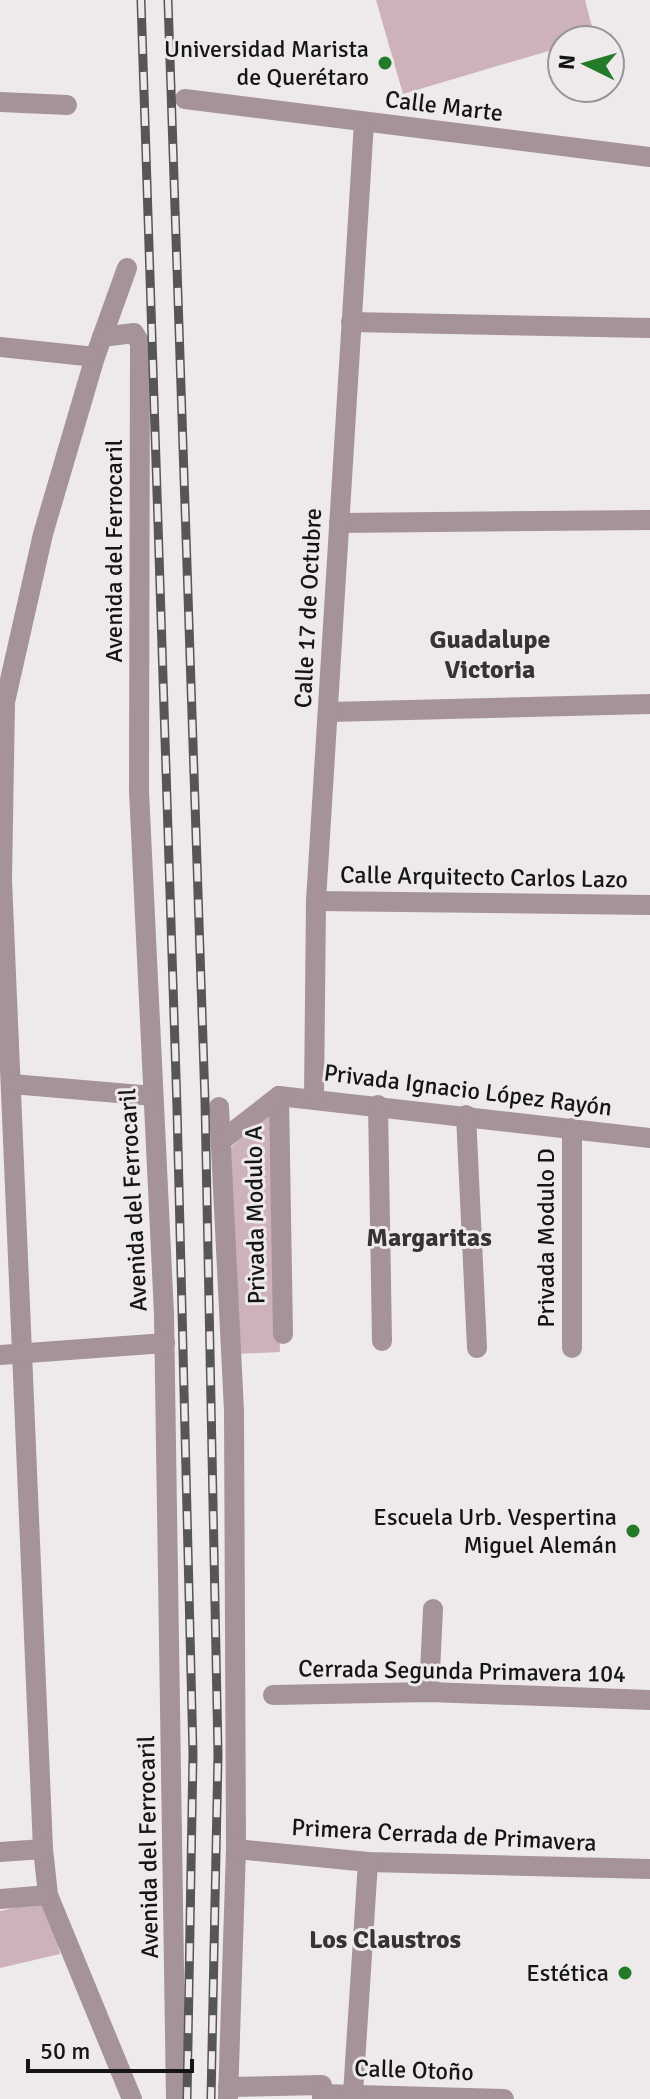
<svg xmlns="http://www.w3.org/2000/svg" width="650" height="2099" font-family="Signika,sans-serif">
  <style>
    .green { fill: #cdb2b9 }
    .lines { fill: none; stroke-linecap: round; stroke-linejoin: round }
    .minor { stroke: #a59398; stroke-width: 20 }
    .rail-casing { stroke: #575555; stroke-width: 9 }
    .rail { stroke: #eeeaeb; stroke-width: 6; stroke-dasharray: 18; stroke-linecap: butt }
    .poi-dot { fill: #237b29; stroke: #eeeaeb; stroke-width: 3 }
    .labels { text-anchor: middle; stroke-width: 6; stroke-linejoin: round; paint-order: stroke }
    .poi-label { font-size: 24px; fill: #161515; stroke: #eeeaeb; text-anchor: end }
    .street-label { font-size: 24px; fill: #161515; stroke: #eeeaeb }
    .neighbourhood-label { font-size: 26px; font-weight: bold; fill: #363334; stroke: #eeeaeb }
  </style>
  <rect width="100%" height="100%" fill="#eeeaeb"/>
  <!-- green -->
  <g class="green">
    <path d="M376,0H585L595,38L562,40V47L403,94Z"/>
    <path d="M273,1109L280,1352L235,1354L229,1149Z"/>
    <path d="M48,1900L60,1954L0,1968V1911Z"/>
  </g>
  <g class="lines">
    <!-- minor -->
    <g class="minor">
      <path d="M185,99L650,157"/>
      <path d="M0,102L67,105"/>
      <path d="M127,268L95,357L43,534L5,702L2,880L43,1849L48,1895L132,2099"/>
      <path d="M351,322L650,328"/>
      <path d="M102,337L134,333L140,343L139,791L164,1314L176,2099"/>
      <path d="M0,347L95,357"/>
      <path d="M339,523L650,520"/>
      <path d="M328,712L650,704"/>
      <path d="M316,901L650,905"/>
      <path d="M12,1084L153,1096"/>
      <path d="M279,1096L650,1138"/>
      <path d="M279,1096L283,1334"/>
      <path d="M314,1098L316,901L364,122"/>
      <path d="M378,1105L382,1341"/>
      <path d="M219,1107L234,1411L236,1849L228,2099"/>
      <path d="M466,1115L477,1348"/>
      <path d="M572,1128V1348"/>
      <path d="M221,1141L279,1096"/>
      <path d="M0,1355L165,1343"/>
      <path d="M429,1692L433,1609"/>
      <path d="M273,1695L429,1692L650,1700"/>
      <path d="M236,1849L368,1862L650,1869"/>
      <path d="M0,1852L43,1849"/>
      <path d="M0,1899L48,1895"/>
      <path d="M228,2087L322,2085V2099"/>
      <path d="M322,2094L504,2099"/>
      <path d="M353,2094L368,1862"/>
    </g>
    <!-- rail casing -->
    <g class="rail-casing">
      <g id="rail">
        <path d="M141,0L177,1108L193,1754L187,2099"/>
        <path d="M168,0L205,1101L218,1754L211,2099"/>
      </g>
    </g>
    <!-- rail -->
    <use href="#rail" class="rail"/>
  </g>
  <!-- markers -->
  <g class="poi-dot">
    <circle cx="385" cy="63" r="8"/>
    <circle cx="633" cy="1531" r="8"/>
    <circle cx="625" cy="1973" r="8"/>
  </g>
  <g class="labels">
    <!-- poi labels -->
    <g class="poi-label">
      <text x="369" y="57">Universidad Marista<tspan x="369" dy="28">de Querétaro</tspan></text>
      <text x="617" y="1525">Escuela Urb. Vespertina<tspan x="617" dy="28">Miguel Alemán</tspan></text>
      <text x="609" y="1981">Estética</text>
    </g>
    <!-- street labels -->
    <g class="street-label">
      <text transform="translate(444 106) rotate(7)" y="8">Calle Marte</text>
      <text transform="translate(114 551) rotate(-90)" y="8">Avenida del Ferrocaril</text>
      <text transform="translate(308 608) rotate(-87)" y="8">Calle 17 de Octubre</text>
      <text transform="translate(484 877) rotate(1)" y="8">Calle Arquitecto Carlos Lazo</text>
      <text transform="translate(468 1090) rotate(7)" y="8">Privada Ignacio López Rayón</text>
      <text transform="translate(133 1200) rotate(-93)" y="8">Avenida del Ferrocaril</text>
      <text transform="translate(255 1215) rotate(-91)" y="8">Privada Modulo A</text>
      <text transform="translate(546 1238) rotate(-90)" y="8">Privada Modulo D</text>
      <text transform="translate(462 1671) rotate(1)" y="8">Cerrada Segunda Primavera 104</text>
      <text transform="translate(444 1835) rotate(3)" y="8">Primera Cerrada de Primavera</text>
      <text transform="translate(148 1847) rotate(-91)" y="8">Avenida del Ferrocaril</text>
      <text transform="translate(414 2070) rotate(2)" y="8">Calle Otoño</text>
    </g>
    <!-- neighbourhood labels -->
    <g class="neighbourhood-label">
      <text x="490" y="648">Guadalupe<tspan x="490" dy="30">Victoria</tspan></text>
      <text x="429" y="1246">Margaritas</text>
      <text x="385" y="1948">Los Claustros</text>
    </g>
  </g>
  <!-- north arrow -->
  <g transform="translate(586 64) rotate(275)"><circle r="38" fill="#eeeaeb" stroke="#989595" stroke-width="2"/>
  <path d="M0-6L14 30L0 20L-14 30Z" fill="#237b29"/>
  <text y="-12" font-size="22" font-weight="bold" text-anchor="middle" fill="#161515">N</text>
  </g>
  <!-- scale -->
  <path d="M28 2059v12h164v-12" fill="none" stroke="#161515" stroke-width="4"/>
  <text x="40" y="2059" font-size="24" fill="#161515" stroke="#eeeaeb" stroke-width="6" paint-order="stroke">50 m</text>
</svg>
